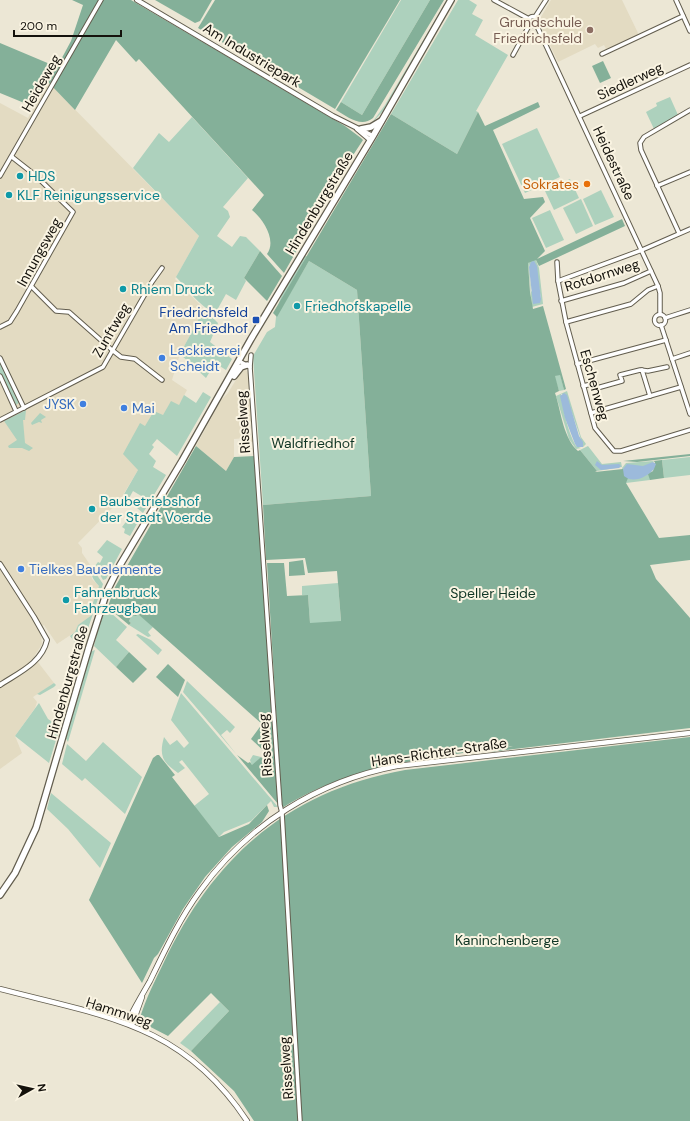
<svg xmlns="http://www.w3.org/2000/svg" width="690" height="1121" font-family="'DM Sans',sans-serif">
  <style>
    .built { fill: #e3dbc2 }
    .green { fill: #add1bd; fill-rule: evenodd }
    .forest { fill: #84b099 }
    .water { fill: #9cbadb }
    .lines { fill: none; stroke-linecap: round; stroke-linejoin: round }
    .minor-casing { stroke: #625d4e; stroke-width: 5.5 }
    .tertiary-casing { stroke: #625d4e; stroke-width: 6 }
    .secondary-casing { stroke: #625d4e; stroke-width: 6 }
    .primary-casing { stroke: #625d4e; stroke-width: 8 }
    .minor { stroke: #fff; stroke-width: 3.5 }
    .tertiary { stroke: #fff; stroke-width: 4 }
    .secondary { stroke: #fff; stroke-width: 4.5 }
    .primary { stroke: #fff; stroke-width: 5.5 }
    .education-dot { fill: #8d6e63; stroke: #faf4e2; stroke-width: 1.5 }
    .culture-dot { fill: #0f9aa8; stroke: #faf4e2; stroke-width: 1.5 }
    .food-dot { fill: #e8710a; stroke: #faf4e2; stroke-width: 1.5 }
    .transit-dot { fill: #1a4fb4; stroke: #faf4e2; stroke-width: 1.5 }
    .shop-dot { fill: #3f7fe0; stroke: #faf4e2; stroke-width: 1.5 }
    .labels { text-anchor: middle; stroke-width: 4; stroke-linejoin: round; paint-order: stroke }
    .education-label { font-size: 14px; fill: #785e54; stroke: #faf4e2; text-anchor: end }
    .street-label { font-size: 14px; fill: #14120c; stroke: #faf4e2 }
    .culture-label { font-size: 14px; fill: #0d838f; stroke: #faf4e2; text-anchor: start }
    .food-label { font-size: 14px; fill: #c56008; stroke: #faf4e2; text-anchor: end }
    .transit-label { font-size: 14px; fill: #164399; stroke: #faf4e2; text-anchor: end }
    .shop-label { font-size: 14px; fill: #366cbe; stroke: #faf4e2; text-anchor: start }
    .park-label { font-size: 14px; fill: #103625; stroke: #faf4e2 }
  </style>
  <rect width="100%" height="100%" fill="#ece7d5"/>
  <!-- built -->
  <g class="built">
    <path d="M551,0H622L638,33L637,36L606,49L604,45L598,48L595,44L558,62L540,24L541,17Z"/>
    <path d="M48,82L199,236L175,279L204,309L180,354L172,380L187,390L179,405L145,426L140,424L138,470L120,500L78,543L82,548V553L93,569L91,574L92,579L99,586L92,606L93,615L78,625L75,632L57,644L44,625L38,628L41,636L42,644L34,657L54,683L33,697L37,702L35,708L15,736L22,753L0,769V103L28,118Z"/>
    <path d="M242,370H246L250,377L253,418L242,432L251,437L254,435L255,444L246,438L234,439V457L226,471L196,446L221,400L228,393Z"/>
  </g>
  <!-- green -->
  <g class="green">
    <path d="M401,0H430L362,115L341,102Z"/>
    <path d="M447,0H449L385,109L371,124L385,105Z"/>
    <path d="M458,0H469L477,5L472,14L483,20L475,35L508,55L476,111L478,112L457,154L391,114Z"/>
    <path d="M670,97L678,115L654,129L646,112L657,106L656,103Z"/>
    <path d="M192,117L248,178L223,207L228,211L230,217L217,236L232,247L240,236L246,237L260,251L244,278L246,281L236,300L226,294L216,312C204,312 185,286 176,277L199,236L133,168L159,133L169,142Z"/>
    <path d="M537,128L560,177L525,193L502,144Z"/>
    <path d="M570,179L579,198L554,210L545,191Z"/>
    <path d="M601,190L614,217L595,225L583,199Z"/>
    <path d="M581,199L593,226L576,234L563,208Z"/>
    <path d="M550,210L564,240L546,248L532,218Z"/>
    <path d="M304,256H307L278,306L282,294Z"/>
    <path d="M533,260H536L539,268L543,304L532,307L528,263ZM529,264L539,287L541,299L531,291Z"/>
    <path d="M309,261L357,290L371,496L263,505L253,356L267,332L275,327L276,317Z"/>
    <path d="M204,309L218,323L210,342L232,359L226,370L215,363L206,378L180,354Z"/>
    <path d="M0,362L20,402L16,405L0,374Z"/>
    <path d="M560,374L564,390L559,391L554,376Z"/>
    <path d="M567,391L581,437L586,444L583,447C583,443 568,402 565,394H561C564,412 567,430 576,446L581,448L576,449L569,439L556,396Z"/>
    <path d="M203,392L211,397L177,456L157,439L152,445L154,447L149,454L156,461L153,467L166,475L143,513L137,508L143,497L133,491L128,500L123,496L138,470L123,454L140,423L145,426L154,411L163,415L171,401L179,405L184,395L196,403Z"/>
    <path d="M26,410L25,420H23L25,443L33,448L29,451L22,448H9L8,446L17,440L4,421Z"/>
    <path d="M40,413L46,417L41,420L42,423L39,422L32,425L31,423Z"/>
    <path d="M588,446L602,464L621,462L622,467L597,471L580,450Z"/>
    <path d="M690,457V475L664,478L662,460Z"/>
    <path d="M653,461L650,480L626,483L622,468L626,463Z"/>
    <path d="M132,514L138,522L130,536L124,533L125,529L122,527Z"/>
    <path d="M107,540L122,549L106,579L103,580L95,566L98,562L100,563L103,557L97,552Z"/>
    <path d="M93,569L103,584L74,670L71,665L76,655L74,646L76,644L70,636L75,632L78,625L92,615L90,611L99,586C94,580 90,577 93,569Z"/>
    <path d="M338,583L341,622L310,624L308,595H302V586Z"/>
    <path d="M105,612L111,613L127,627L116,640L129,652L116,667L94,646L102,613Z"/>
    <path d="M138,613L153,627L148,632L151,636L148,637L129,625L131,623L129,621L132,615Z"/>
    <path d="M138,634L151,640L162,650L158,655L136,635Z"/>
    <path d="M95,650L68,742L65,737L82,685L84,674L90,652Z"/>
    <path d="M187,681L235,727L230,733L227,730L221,735L237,755L183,692Z"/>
    <path d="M54,683L56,685L54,687L40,695L37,694Z"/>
    <path d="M181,693L278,807H274L271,801L251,821L224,832L219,837L194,806L209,794L182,760L179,762L185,768L178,773C162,762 159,755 164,737L170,745L177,740L184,748L189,743L171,720Z"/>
    <path d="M39,703L48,719L60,727L49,763L15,736Z"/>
    <path d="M103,742L142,777L125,814L85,778L82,781L62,764L67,744L86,761Z"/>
    <path d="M253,755L261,757L252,766L250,760Z"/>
    <path d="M51,793L111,843L100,868L68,829L47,809Z"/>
    <path d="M220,1002L229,1011L191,1051L180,1043Z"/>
  </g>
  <!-- forest -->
  <g class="forest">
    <path d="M72,0H131L345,126L361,138L363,140L336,181L284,273L267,254C277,240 263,219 252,210L264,195L139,59L136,62L116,40L75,110L48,82L34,107L0,93V43L57,67L71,41L83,5Z"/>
    <path d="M155,0H212L200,21L195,23Z"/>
    <path d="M215,0H400L335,109L198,28Z"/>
    <path d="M430,0H444L373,118C361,128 348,117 336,110L341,102L362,115Z"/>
    <path d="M603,61L611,78L600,83L592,66Z"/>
    <path d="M538,102L540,107L493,130L524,199L543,197L545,202L530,218L545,251L537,259L622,219L625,226L539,266L536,260L528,263L530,292L533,309L543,306L566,389L564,390L560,375L555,376L559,391L555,393L556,396C561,413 564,439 578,451L580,450L597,471L595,472L623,469L628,478L626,483L659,538L690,535V560L650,565L656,579L690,618V728L490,752L513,746C432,758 353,763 282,808L267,563H284L287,596L308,595L310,623L341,621L337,571L308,573L305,558L266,560L263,505L371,496L357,290L309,261L277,317L273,313L391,114L457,154L478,112L485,126Z"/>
    <path d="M260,251L282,276L267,301L244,278Z"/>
    <path d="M196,446L226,471L234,457L255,456L278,804L237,755L248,763L250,762L252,765L261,757L265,761L269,756L251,739L262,724L138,614L136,616L132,615L129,621L131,623L129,625L112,611L107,609L115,587Z"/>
    <path d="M690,454V456L637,462L623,461Z"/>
    <path d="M662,460L664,478L650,480L648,474L653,471L655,462L653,461Z"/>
    <path d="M303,560L305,575L289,576V562Z"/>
    <path d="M129,652L147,669L133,683L116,667Z"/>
    <path d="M168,664L185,680L178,697L156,677Z"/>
    <path d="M690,737V1121H254L234,1091L191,1051L229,1011L211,993L168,1036L139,1021C145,1000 155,981 164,962C214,856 289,791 405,770Z"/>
    <path d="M157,755H159L175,775L172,777L219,837L249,824L267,805L269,811L262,822L232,847L205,877L183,909L158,954L154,958L142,983L89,900L153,758Z"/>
  </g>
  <!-- water -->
  <g class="water">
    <path d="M534,261L537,266L541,299L540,303L533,304L529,267L531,262Z"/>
    <path d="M564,393L567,395L579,436L583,442V447H577L575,444L565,418L560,396Z"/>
    <path d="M597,461L602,465L619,464L621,466L619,468L601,470L595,465Z"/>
    <path d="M653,462L656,464L654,469C647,477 633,484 624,476L623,469L627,464L643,466Z"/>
  </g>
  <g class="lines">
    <!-- minor casing -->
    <g class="minor-casing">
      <g id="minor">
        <path d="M494,0L529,19"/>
        <path d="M676,0L690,31"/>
        <circle cx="533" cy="21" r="4.5"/>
        <path d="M535,17L546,0"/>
        <path d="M536,24L658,286L660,293V314"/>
        <path d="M602,54L683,16"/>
        <path d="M513,55L530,24"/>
        <path d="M580,116L690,65"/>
        <path d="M0,176L101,0"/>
        <path d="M657,186L690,172"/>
        <path d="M679,233L641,150L640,143L644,137L690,110"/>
        <path d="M557,262L558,281"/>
        <path d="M658,286L648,290L631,304L566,322L558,281L642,250L690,229"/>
        <path d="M32,287L56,311L69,312L112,350L121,357L135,359L162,380"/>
        <path d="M561,301L624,283L651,271"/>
        <circle cx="660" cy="320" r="5.5"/>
        <path d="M665,318L690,310"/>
        <path d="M566,322L595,428L614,451H621L690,430"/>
        <path d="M661,325L690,414"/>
        <path d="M0,327L10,322L17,311L73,212L35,175L12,157"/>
        <path d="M0,358L24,408"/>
        <path d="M672,359L690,353"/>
        <path d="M239,361L250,367L251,355"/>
        <path d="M577,364L666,340"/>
        <path d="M250,367L280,805L282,813L300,1121"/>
        <path d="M642,370L650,396"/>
        <path d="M0,376L16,411"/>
        <path d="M583,386L596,383L597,388L622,381L620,375L640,370L648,371L667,367"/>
        <path d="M591,413L681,387"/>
        <path d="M0,420L103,367L152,282L162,268"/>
      </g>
    </g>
    <!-- tertiary casing -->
    <g class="tertiary-casing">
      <g id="tertiary">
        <path d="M137,0L333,116L373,136"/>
        <path d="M357,129L370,140"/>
        <path d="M0,564L34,617L47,640C42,663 18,673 0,685"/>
      </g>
    </g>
    <!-- secondary casing -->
    <g class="secondary-casing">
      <g id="secondary">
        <path d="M0,989C104,1016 183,1024 247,1121"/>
        <path d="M127,1023C134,1008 142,995 150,981C165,950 180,918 200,891C247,825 318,781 397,766L690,733"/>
        <path d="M132,1025L142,997"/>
      </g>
    </g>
    <!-- primary casing -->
    <g class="primary-casing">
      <g id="primary">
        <path d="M361,129L371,127L381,121"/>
        <path d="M234,376L241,367L247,365"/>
        <path d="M0,895L15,873L36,828L89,647L107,591L120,565L182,461L251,339L373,136L451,0"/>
      </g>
    </g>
    <!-- minor -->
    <use href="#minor" class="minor"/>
    <!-- tertiary -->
    <use href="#tertiary" class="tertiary"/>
    <!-- secondary -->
    <use href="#secondary" class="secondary"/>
    <!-- primary -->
    <use href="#primary" class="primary"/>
  </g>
  <!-- markers -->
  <circle class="education-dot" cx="590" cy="30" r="4"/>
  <g class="culture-dot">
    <circle cx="20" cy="176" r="4"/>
    <circle cx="9" cy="195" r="4"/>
    <circle cx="123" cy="289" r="4"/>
    <circle cx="297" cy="306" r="4"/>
    <circle cx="92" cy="509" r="4"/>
    <circle cx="66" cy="600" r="4"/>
  </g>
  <circle class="food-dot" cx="587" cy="184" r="4"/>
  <rect class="transit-dot" x="252" y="316" width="8" height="8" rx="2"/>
  <g class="shop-dot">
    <circle cx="162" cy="358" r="4"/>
    <circle cx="83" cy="404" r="4"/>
    <circle cx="124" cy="408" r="4"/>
    <circle cx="21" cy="569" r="4"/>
  </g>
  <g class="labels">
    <!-- education labels -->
    <g class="education-label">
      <text x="582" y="27">Grundschule<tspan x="582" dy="16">Friedrichsfeld</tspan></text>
    </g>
    <!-- street labels -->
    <g class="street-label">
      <text transform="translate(252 55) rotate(31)" y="5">Am Industriepark</text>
      <text transform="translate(630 81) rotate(-25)" y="5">Siedlerweg</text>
      <text transform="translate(41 83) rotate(-60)" y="5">Heideweg</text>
      <text transform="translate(614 163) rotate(65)" y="5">Heidestraße</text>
      <text transform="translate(319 203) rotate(-59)" y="5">Hindenburgstraße</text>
      <text transform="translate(39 252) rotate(-61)" y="5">Innungsweg</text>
      <text transform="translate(602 275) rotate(-18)" y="5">Rotdornweg</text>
      <text transform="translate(111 330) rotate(-60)" y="5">Zunftweg</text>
      <text transform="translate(595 385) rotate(74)" y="5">Eschenweg</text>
      <text transform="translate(243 422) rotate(-94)" y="5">Risselweg</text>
      <text transform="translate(67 682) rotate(-74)" y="5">Hindenburgstraße</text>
      <text transform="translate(265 745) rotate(-94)" y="5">Risselweg</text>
      <text transform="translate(439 752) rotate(-8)" y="5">Hans-Richter-Straße</text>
      <text transform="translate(119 1012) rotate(18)" y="5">Hammweg</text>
      <text transform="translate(286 1068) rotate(-94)" y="5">Risselweg</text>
    </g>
    <!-- culture labels -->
    <g class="culture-label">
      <text x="28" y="181">HDS</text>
      <text x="17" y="200">KLF Reinigungsservice</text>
      <text x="131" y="294">Rhiem Druck</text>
      <text x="305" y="311">Friedhofskapelle</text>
      <text x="100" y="506">Baubetriebshof<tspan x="100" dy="16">der Stadt Voerde</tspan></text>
      <text x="74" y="597">Fahnenbruck<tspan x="74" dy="16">Fahrzeugbau</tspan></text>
    </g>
    <!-- food labels -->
    <g class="food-label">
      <text x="579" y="189">Sokrates</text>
    </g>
    <!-- transit labels -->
    <g class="transit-label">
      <text x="248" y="317">Friedrichsfeld<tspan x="248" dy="16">Am Friedhof</tspan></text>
    </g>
    <!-- shop labels -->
    <g class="shop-label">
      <text x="170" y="355">Lackiererei<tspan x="170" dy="16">Scheidt</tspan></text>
      <text x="75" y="409" text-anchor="end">JYSK</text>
      <text x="132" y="413">Mai</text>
      <text x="29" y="574">Tielkes Bauelemente</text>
    </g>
    <!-- park labels -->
    <g class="park-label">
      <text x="313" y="448">Waldfriedhof</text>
      <text x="493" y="598">Speller Heide</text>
      <text x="507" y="945">Kaninchenberge</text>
    </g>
  </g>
  <!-- north arrow -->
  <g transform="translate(32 1089) rotate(82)" stroke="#faf4e2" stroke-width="3" paint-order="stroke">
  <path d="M0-3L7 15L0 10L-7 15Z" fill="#14120c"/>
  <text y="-6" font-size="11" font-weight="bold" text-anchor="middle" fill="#14120c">N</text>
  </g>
  <!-- scale -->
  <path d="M14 30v6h107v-6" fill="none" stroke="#14120c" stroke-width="2"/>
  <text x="20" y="30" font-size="12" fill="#14120c" stroke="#faf4e2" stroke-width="3" paint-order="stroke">200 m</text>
</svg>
